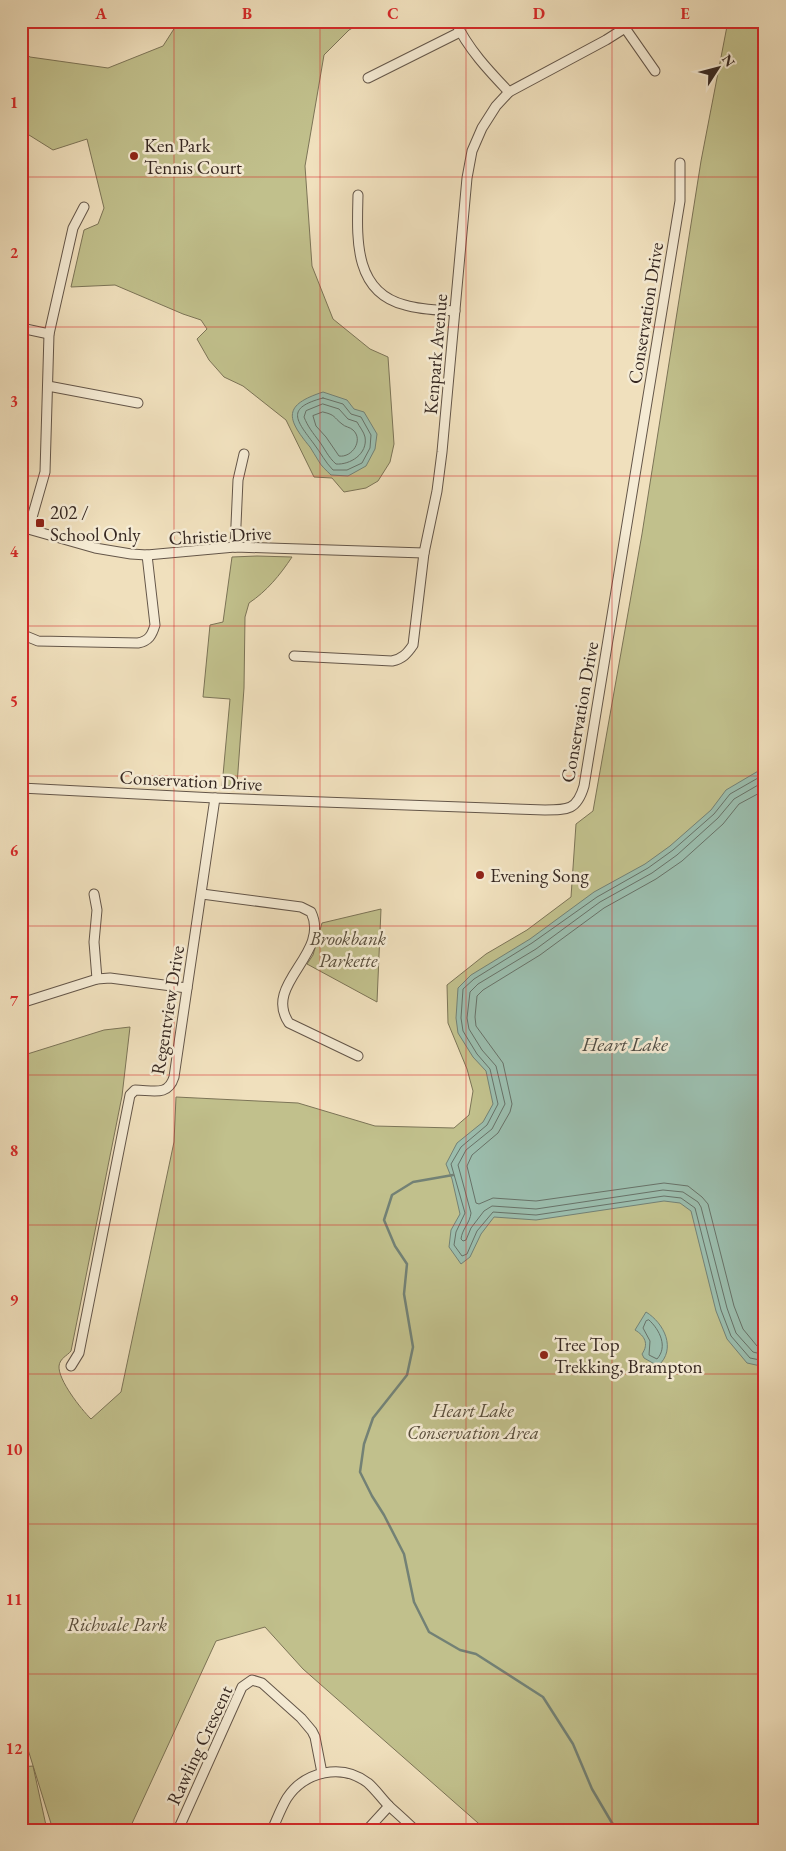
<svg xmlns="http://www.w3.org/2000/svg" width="786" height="1851" font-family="'EB Garamond',serif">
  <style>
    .green { fill: #c1c08c; stroke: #7c7457 }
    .water { fill: #9bbdad; stroke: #738175 }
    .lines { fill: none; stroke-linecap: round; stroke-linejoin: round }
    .shore { stroke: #687268; stroke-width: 1 }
    .stream { stroke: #738175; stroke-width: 2.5 }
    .minor-casing { stroke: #645649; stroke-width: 11 }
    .minor { stroke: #f5ebd4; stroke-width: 9 }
    .grid { fill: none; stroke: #d62828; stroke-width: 1; stroke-opacity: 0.55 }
    .poi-dot { fill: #8f2418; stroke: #f5ebd4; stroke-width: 2 }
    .labels { text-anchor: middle; stroke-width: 5; stroke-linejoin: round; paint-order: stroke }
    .poi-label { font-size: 19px; fill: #362822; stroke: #f5ebd4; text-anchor: start }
    .street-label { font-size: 19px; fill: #362822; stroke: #f5ebd4 }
    .park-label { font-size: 19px; font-style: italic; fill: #594e3c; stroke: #f5ebd4 }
    .water-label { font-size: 20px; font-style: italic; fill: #4f4d45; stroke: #f5ebd4 }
    .neatline { fill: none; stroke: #d62828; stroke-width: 2 }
    .grid-label { font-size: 16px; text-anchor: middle; font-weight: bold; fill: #d62828 }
  </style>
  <rect width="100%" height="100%" fill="#f0e0bd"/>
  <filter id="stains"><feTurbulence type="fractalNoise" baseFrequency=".004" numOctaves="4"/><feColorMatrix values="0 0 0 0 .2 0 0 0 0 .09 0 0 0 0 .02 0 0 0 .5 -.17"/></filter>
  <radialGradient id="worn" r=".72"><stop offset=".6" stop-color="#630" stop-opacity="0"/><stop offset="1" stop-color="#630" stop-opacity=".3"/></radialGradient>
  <!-- green -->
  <g class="green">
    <path d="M179,21H365L349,30L324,55L305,166L312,266L333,319L370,349L388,357L394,444L390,462L378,481L366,488L344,492L332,478L314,477L286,420L243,386L224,377L209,360L197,339L207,329L201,320L183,314L115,285L71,287L84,230L98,224L104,208L87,139L53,150L21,130V50L30,57L108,68L163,46Z"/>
    <path d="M728,21H765V1830H486L303,1669L265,1627L216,1641L129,1830H53L21,1727V1056L104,1030L130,1027L122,1096L71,1351C67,1356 60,1358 59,1366C58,1380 81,1409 91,1419L121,1392L174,1142L176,1097L298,1103L375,1126L454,1128L469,1115L473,1091L467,1069L448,1023L447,985L486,954L527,930L571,897L576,824L593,811L642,534L701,161Z"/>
    <path d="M257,556L292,557C280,575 267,591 249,603L245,617L244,688L237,785L222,786L230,699L203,697L210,625L223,622L232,557Z"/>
    <path d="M381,909L377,1002L307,964L313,955L322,923Z"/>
    <path d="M33,1766L47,1830H29L26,1818L21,1819V1767Z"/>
  </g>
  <!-- water -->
  <g class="water">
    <path d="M323,392L347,400L354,409L364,412L377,434L375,449L366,466L348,476L331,475C326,470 321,466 318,460C315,456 313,451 310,447C286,418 283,405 323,392Z"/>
    <path d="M765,767V1367L747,1363L727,1339L716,1311L691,1211L680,1203L664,1201L536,1220L494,1217L481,1234L470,1257L461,1264L449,1247L451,1230L460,1214L452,1179L446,1164L457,1143L483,1122L493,1104L486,1071L473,1057L458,1033L456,1018L458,988L471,975L530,939L594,892L645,864L670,846L711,810L726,790Z"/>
    <path d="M646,1312C664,1323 677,1349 658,1366L644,1358L642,1354C649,1344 645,1336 635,1330Z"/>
  </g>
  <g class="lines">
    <!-- shore -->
    <g class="shore">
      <path d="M323,398L343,404L351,414L361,417L371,435L370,448L362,463L347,470H333C325,462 321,453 314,444C296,420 285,408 323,398Z"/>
      <path d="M323,404L339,409L348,419L357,422C359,426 364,432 365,437C368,454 350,465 336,464C328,457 325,449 319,441C313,433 308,427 304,417L306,411Z"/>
      <path d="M323,412C336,415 333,417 342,424C345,427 350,427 353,430C364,440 352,458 339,456L326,437L316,426L313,416Z"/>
      <path d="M765,774L730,794L714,814L673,850L648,868L597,897L532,943L474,979L463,989L461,1018L463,1031L477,1054L490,1069L498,1104L487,1125L461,1147L451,1164L465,1213L456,1232L454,1245L462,1256L467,1254L477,1231L493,1212L536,1215L664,1196L681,1198L695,1208L721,1310L731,1336L750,1358L765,1361"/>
      <path d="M765,781L734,799L718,818L677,855L652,873L600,902L536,949L478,984L470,992L467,1018L469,1029L482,1050L496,1066L505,1104L492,1129L466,1150L458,1165L471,1213C470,1223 462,1229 461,1239L463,1241L466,1240L471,1228L484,1211L492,1206L536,1209L663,1190L683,1192L698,1202L701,1207L727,1308L736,1333L753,1352L765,1355"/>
      <path d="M765,790L739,804L723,824L682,861L656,879L604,908L540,955L483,990L477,996L475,1017L476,1026L503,1063L512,1104L510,1112L498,1133L472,1155L467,1166L476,1203L479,1204L493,1198L536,1201L664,1183L688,1186L702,1197L708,1204L734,1306L743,1329L757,1346L765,1347"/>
      <path d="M649,1320C660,1330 668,1347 657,1359L649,1355L650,1341L643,1328L646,1321Z"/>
    </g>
    <!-- stream -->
    <path class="stream" d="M453,1175L413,1182L392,1195L384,1220L395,1246L407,1264L404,1294L413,1347L407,1375L373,1418L364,1444L360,1472L372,1496L384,1515L404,1554L414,1602L429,1632L460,1650L476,1654L543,1697L573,1744L592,1789L612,1823L620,1830"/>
    <!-- minor casing -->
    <g class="minor-casing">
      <g id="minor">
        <path d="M455,21C468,49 489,71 509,92"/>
        <path d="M625,28L655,71"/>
        <path d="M368,78L460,32"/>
        <path d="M358,195C357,237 353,292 405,305C421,310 438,310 455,311"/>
        <path d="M21,328L49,334"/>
        <path d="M48,386L138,403"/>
        <path d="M21,527L95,548L131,554L147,555L235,547L424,553"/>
        <path d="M29,528L45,472L49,334L73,228L84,207"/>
        <path d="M235,547L238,480L244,454"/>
        <path d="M21,634L38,641L138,643C149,641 152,635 155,625L147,555"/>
        <path d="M294,656L392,661C402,659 407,654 413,645L424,553L437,491L442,452L467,178L472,151L482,128L496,106L509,92L606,40L625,28L632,21"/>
        <path d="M21,788L215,798L545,810C568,810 577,810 584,786L680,201V163"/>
        <path d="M94,894L97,910L94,942L97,979"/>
        <path d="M202,894L301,907L311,912C331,954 262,984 289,1023L358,1056"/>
        <path d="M21,1003L97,979L110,978L187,988"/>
        <path d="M71,1366L79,1353L130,1095L135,1090C152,1090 168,1097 174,1077L215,798"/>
        <path d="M178,1830L242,1687L252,1680L262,1683L301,1718L312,1731L315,1737L322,1773"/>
        <path d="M272,1830C277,1819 281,1808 287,1798C305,1771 342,1763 368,1783C376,1790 382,1799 389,1806C398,1814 407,1822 415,1830"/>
        <path d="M367,1830L389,1806"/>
      </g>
    </g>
    <!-- minor -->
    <use href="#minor" class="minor"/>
  </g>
  <!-- grid -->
  <path class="grid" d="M174,21V1830M320,21V1830M466,21V1830M612,21V1830M21,177H765M21,327H765M21,476H765M21,626H765M21,776H765M21,926H765M21,1075H765M21,1225H765M21,1374H765M21,1524H765M21,1674H765"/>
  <!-- markers -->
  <g class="poi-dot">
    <circle cx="134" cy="156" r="5"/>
    <rect x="35" y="518" width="10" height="10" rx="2.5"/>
    <circle cx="480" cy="875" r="5"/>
    <circle cx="544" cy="1355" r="5"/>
  </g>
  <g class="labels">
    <!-- poi labels -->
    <g class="poi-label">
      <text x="144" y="152">Ken Park<tspan x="144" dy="22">Tennis Court</tspan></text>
      <text x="50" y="519">202 /<tspan x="50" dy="22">School Only</tspan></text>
      <text x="490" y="882">Evening Song</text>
      <text x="554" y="1351">Tree Top<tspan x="554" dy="22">Trekking, Brampton</tspan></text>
    </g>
    <!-- street labels -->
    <g class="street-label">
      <text transform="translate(645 313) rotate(-81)" y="7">Conservation Drive</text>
      <text transform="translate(435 354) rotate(-85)" y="7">Kenpark Avenue</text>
      <text transform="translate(220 535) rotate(-3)" y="7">Christie Drive</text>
      <text transform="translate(579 712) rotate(-80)" y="7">Conservation Drive</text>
      <text transform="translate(191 780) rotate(3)" y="7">Conservation Drive</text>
      <text transform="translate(167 1010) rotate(-81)" y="7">Regentview Drive</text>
      <text transform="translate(199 1745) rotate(-65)" y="7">Rawling Crescent</text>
    </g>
    <!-- park labels -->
    <g class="park-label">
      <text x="348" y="945">Brookbank<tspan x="348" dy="22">Parkette</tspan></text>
      <text x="473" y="1417">Heart Lake<tspan x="473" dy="22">Conservation Area</tspan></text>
      <text x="117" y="1631">Richvale Park</text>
    </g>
    <!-- water labels -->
    <g class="water-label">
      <text x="625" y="1051">Heart Lake</text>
    </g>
  </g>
  <!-- margin -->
  <rect width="786" height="1851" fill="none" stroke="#f0e0bd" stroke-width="55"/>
  <!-- north arrow -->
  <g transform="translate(718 68) rotate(54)" stroke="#f5ebd4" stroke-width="4" paint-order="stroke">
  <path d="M0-4L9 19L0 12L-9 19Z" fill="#362822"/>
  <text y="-8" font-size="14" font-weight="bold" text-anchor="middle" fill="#362822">N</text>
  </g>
  <rect x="28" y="28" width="730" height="1796" class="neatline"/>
  <g class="grid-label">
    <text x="101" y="19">A</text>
    <text x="247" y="19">B</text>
    <text x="393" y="19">C</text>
    <text x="539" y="19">D</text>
    <text x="685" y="19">E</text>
    <text x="14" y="108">1</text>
    <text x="14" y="258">2</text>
    <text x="14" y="407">3</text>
    <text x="14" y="557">4</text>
    <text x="14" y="707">5</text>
    <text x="14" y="856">6</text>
    <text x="14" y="1006">7</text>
    <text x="14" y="1156">8</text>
    <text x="14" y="1305">9</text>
    <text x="14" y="1455">10</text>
    <text x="14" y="1605">11</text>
    <text x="14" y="1754">12</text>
  </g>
  <rect width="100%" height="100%" filter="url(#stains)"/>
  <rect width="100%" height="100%" fill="url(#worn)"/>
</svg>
